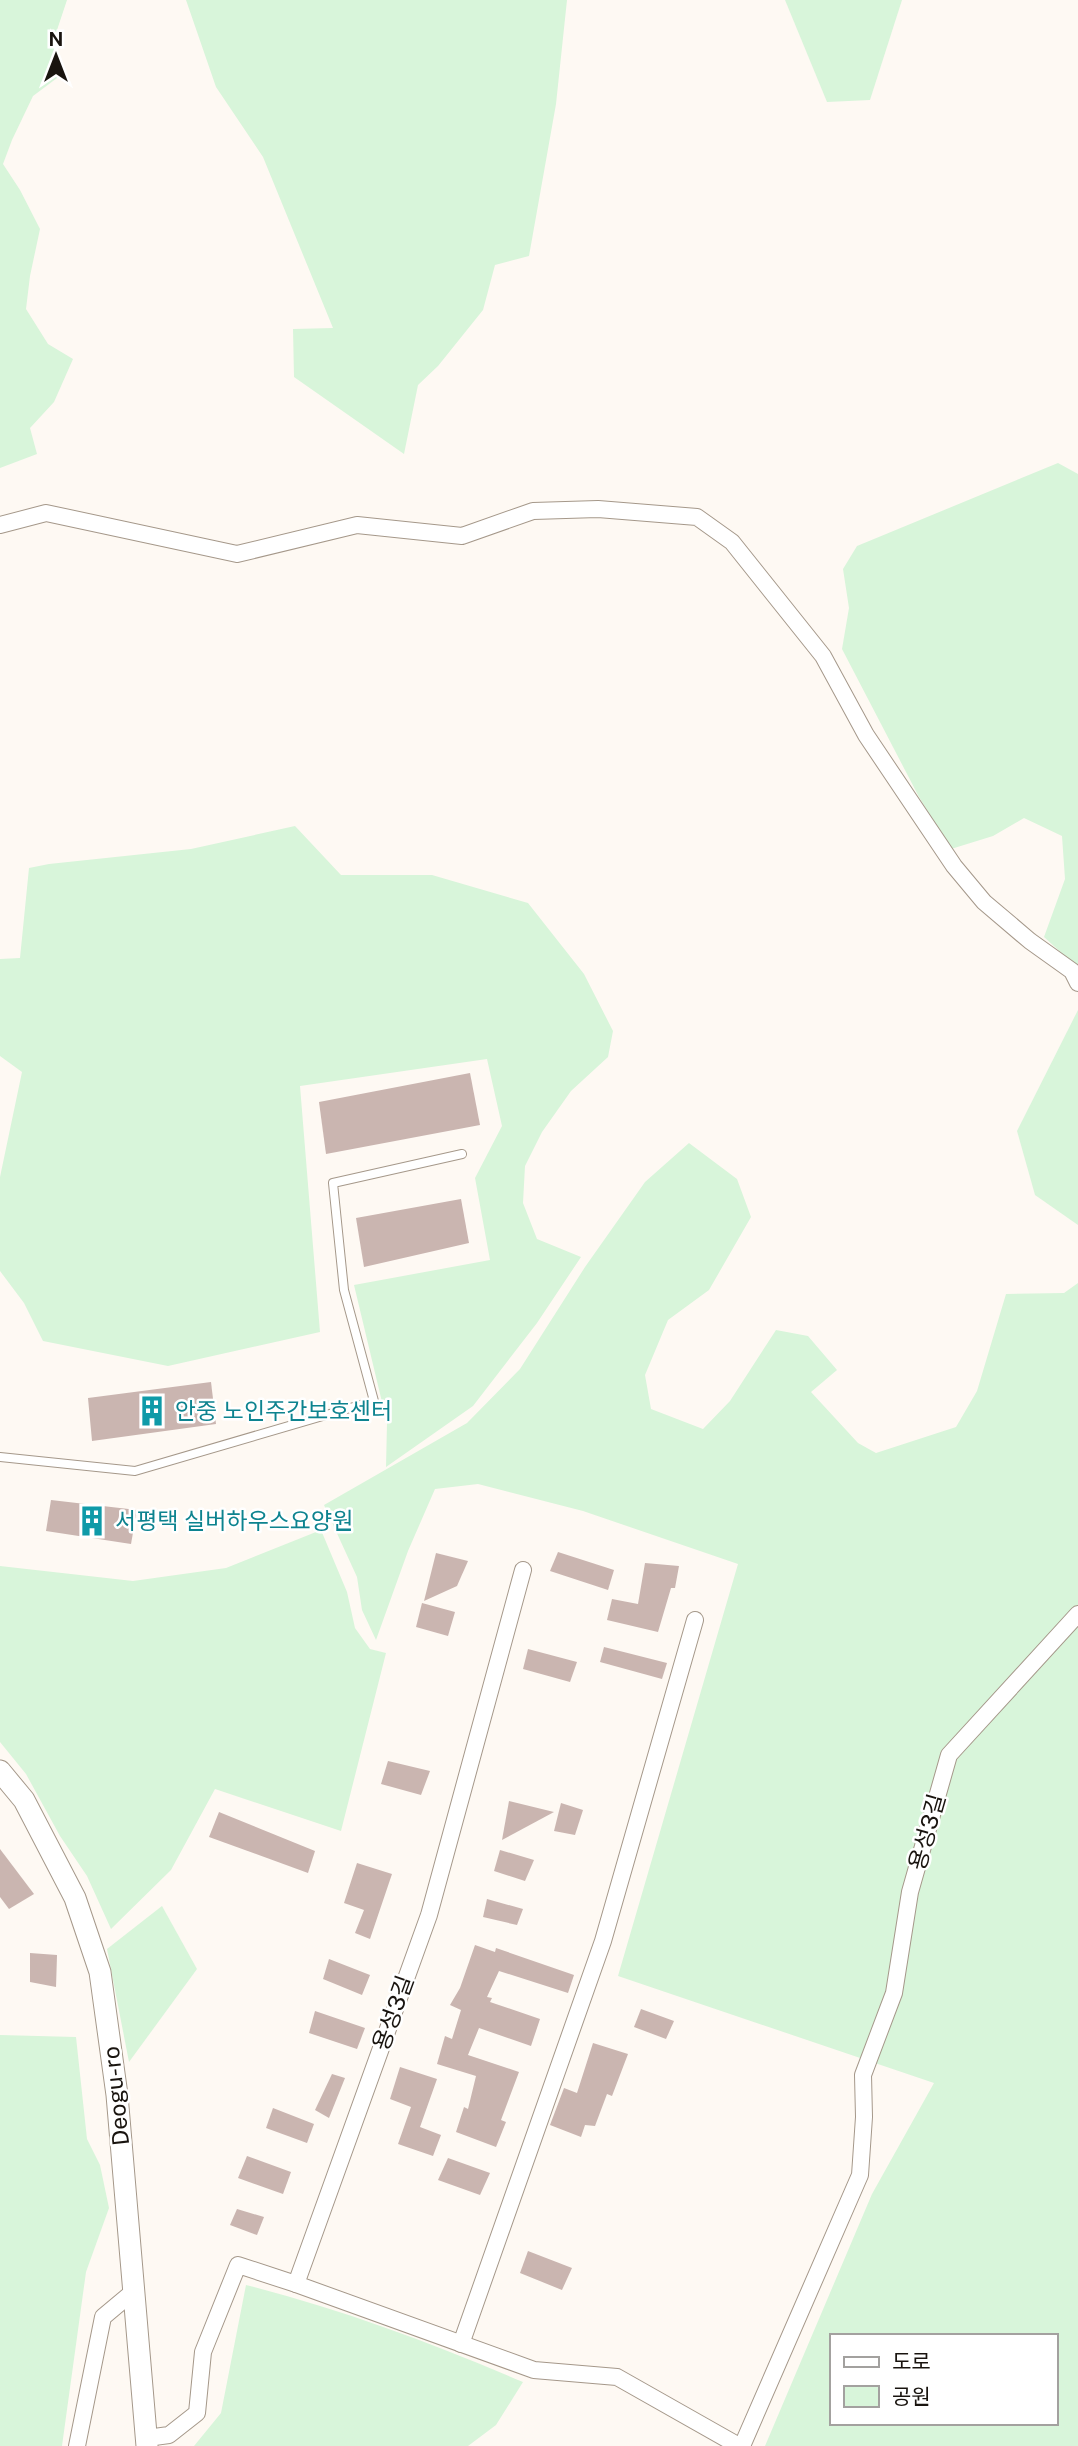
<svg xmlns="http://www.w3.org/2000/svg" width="1078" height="2446" font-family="'Public Sans','Noto Sans KR',sans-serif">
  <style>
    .green { fill: #d8f5da; fill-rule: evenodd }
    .building { fill: #cab5b0 }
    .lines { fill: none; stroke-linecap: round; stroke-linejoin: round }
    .lane-casing { stroke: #a5988a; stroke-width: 10 }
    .street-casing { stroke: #a5988a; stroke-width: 18 }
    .secondary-casing { stroke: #a5988a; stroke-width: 23 }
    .lane { stroke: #fff; stroke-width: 8 }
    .street { stroke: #fff; stroke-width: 16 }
    .secondary { stroke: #fff; stroke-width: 21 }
    .labels { text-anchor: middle; stroke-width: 5; stroke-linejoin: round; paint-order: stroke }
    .culture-label { font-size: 23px; fill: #0d838f; stroke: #fff; text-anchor: start }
    .street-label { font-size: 23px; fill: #19140f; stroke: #fff }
  </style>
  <rect width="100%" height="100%" fill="#fef9f3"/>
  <!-- green -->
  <g class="green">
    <path d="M0,0H67L54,39L57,78L33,96L12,140L3,164L20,190L40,229L30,276L26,309L48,344L73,359L54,402L30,428L37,454L0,468Z"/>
    <path d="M186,0H567L556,104L529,256L495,265L483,310L438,366L418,385L404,454L294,377L293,329L333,328L263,157L216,87Z"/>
    <path d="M785,0H902L870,100L827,102Z"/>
    <path d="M1058,463L1078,474V968L1044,937L1065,879L1062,836L1024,818L993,836L951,849L919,797L842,649L849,608L843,569L857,546Z"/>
    <path d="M295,826L341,875H432L528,903L584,974L613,1031L608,1057L571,1091L542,1132L525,1166L523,1203L537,1239L581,1257L537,1323L473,1406L386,1467L387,1423L354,1285L490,1260L475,1178L502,1126L487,1059L300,1086L320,1332L168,1366L43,1341L24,1303L0,1271V1177L22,1072L0,1056V959L20,958L29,868L49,864L191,849Z"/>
    <path d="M1078,1010V1225L1035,1195L1017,1131Z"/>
    <path d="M689,1143L737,1179L751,1217L709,1290L668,1320L645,1375L651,1409L703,1429L730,1401L776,1330L808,1336L837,1370L811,1392L858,1443L876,1453L956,1427L977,1391L1006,1294L1064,1293L1078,1283V2446H765L872,2194L934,2083L618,1976L738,1564L583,1511L478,1484L435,1489L408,1551L376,1640L362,1610L357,1577L324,1505L467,1423L520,1369L585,1267L645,1182ZM831,2336H1055V2423H831Z"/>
    <path d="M321,1530L347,1592L355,1628L370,1649L386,1653L341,1831L215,1789L171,1870L111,1929L87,1876L60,1836L26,1774L0,1742V1566L133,1581L226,1568Z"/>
    <path d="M162,1906L197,1969L129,2062L107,1949Z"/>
    <path d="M0,2035L76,2037L87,2139L100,2165L109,2208L86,2272L62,2446H0Z"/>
    <path d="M246,2285C341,2309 434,2344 523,2382L496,2425L468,2446H194L221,2413Z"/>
  </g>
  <!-- building -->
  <g class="building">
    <path d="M470,1073L480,1125L326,1154L319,1102Z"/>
    <path d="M461,1199L469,1243L364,1267L356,1218Z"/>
    <path d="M211,1382L216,1424L92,1441L88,1398Z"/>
    <path d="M51,1500L137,1510L131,1544L46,1531Z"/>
    <path d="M558,1552L614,1570L608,1590L550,1571Z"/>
    <path d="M436,1553L468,1561L457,1586L424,1601Z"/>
    <path d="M645,1563L679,1566L675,1588H671L658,1632L607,1620L612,1599L638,1604Z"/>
    <path d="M422,1603L455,1612L448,1636L416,1627Z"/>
    <path d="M604,1647L667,1663L662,1679L600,1662Z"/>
    <path d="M528,1649L577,1662L570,1682L523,1669Z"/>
    <path d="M388,1761L430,1771L421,1795L381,1784Z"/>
    <path d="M509,1801L554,1812L502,1840Z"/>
    <path d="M561,1803L583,1810L575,1835L554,1831Z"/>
    <path d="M219,1812L315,1851L308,1873L209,1837Z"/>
    <path d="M0,1849L34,1894L9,1909L0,1897Z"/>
    <path d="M500,1850L534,1860L525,1881L494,1871Z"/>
    <path d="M357,1863L392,1874L370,1939L355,1933L364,1910L344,1903Z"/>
    <path d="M487,1899L523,1909L517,1925L483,1917Z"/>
    <path d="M475,1945L495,1952L496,1948L574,1975L568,1993L499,1971L487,1997L492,1998L490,2002L540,2019L531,2046L479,2028L468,2055L519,2072L501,2120L506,2122L496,2147L456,2132L464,2107L468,2109L476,2076L437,2064L445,2036L452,2039L461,2010L450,2005L460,1988Z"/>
    <path d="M30,1953L57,1955L56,1987L30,1982Z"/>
    <path d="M329,1959L370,1975L362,1995L323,1979Z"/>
    <path d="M641,2009L674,2021L666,2039L634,2027Z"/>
    <path d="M315,2011L365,2028L357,2049L309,2033Z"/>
    <path d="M593,2043L628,2054L612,2096L607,2094L595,2126L585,2125L581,2137L550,2125L564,2088L577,2093Z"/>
    <path d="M400,2067L437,2079L420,2127L441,2135L433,2156L398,2144L411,2107L390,2099Z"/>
    <path d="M332,2074L345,2078L329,2118L315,2110Z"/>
    <path d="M273,2108L314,2124L307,2143L266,2128Z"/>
    <path d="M247,2156L291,2172L283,2194L238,2178Z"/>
    <path d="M448,2158L490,2173L480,2195L438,2180Z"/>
    <path d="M237,2209L264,2217L257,2235L230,2225Z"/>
    <path d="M528,2251L572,2268L562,2290L520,2273Z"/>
  </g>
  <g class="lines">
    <!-- lane casing -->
    <g class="lane-casing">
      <path id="lane" d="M0,1457L135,1471L374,1401L344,1290L333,1183L462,1154"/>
    </g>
    <!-- street casing -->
    <g class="street-casing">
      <g id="street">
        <path d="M0,525L46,513L237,554L357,525L462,536L533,511L598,509L697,517L732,542L823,656L866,735L954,866L984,902L1030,941L1072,971L1078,983"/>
        <path d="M296,2284L429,1915L523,1570"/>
        <path d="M461,2344L603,1941L695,1620"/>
        <path d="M147,2438L169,2435L197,2413L203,2352L238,2265L296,2284L534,2370L617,2377L739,2446"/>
        <path d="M77,2446L103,2317L134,2291"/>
        <path d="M742,2446L860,2175L864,2117L863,2075L894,1993L910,1892L949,1755L1078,1614"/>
      </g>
    </g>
    <!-- secondary casing -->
    <g class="secondary-casing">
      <path id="secondary" d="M0,1771L24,1800L75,1898L100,1972L117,2095L147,2446"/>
    </g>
    <!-- lane -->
    <use href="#lane" class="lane"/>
    <!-- street -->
    <use href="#street" class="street"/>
    <!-- secondary -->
    <use href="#secondary" class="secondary"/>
  </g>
  <!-- icons -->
  <defs>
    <g id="building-bare" transform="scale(2.415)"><path d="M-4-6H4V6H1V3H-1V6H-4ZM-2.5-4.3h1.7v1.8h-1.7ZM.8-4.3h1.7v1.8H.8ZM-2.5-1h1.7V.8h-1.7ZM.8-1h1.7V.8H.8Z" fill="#0f9aa8" stroke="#fff" stroke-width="2.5" paint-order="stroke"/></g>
  </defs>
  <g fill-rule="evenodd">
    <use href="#building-bare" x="152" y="1411"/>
    <use href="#building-bare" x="92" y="1521"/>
  </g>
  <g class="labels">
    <!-- culture labels -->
    <g class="culture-label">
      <text x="175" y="1419">안중 노인주간보호센터</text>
      <text x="115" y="1529">서평택 실버하우스요양원</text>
    </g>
    <!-- street labels -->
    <g class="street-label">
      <text transform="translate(927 1832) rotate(-74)" y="8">용성3길</text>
      <text transform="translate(393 2013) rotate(-70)" y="8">용성3길</text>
      <text transform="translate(116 2096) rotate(-96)" y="8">Deogu-ro</text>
    </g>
  </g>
  <!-- legend -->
  <rect x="830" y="2334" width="228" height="91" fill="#ffffff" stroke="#a3a19f" stroke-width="2"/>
  <rect x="844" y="2357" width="35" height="10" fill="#ffffff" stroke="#a3a19f" stroke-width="2"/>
  <text x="892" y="2369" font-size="21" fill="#19140f">도로</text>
  <rect x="844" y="2386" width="35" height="21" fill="#d8f5da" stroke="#a3a19f" stroke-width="2"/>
  <text x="892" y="2404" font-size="21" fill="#19140f">공원</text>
  <!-- north arrow -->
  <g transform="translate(56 56)" stroke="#ffffff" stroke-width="5" paint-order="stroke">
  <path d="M0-5L12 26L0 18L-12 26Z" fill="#19140f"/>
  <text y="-10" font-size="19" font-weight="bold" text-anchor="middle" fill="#19140f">N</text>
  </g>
</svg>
